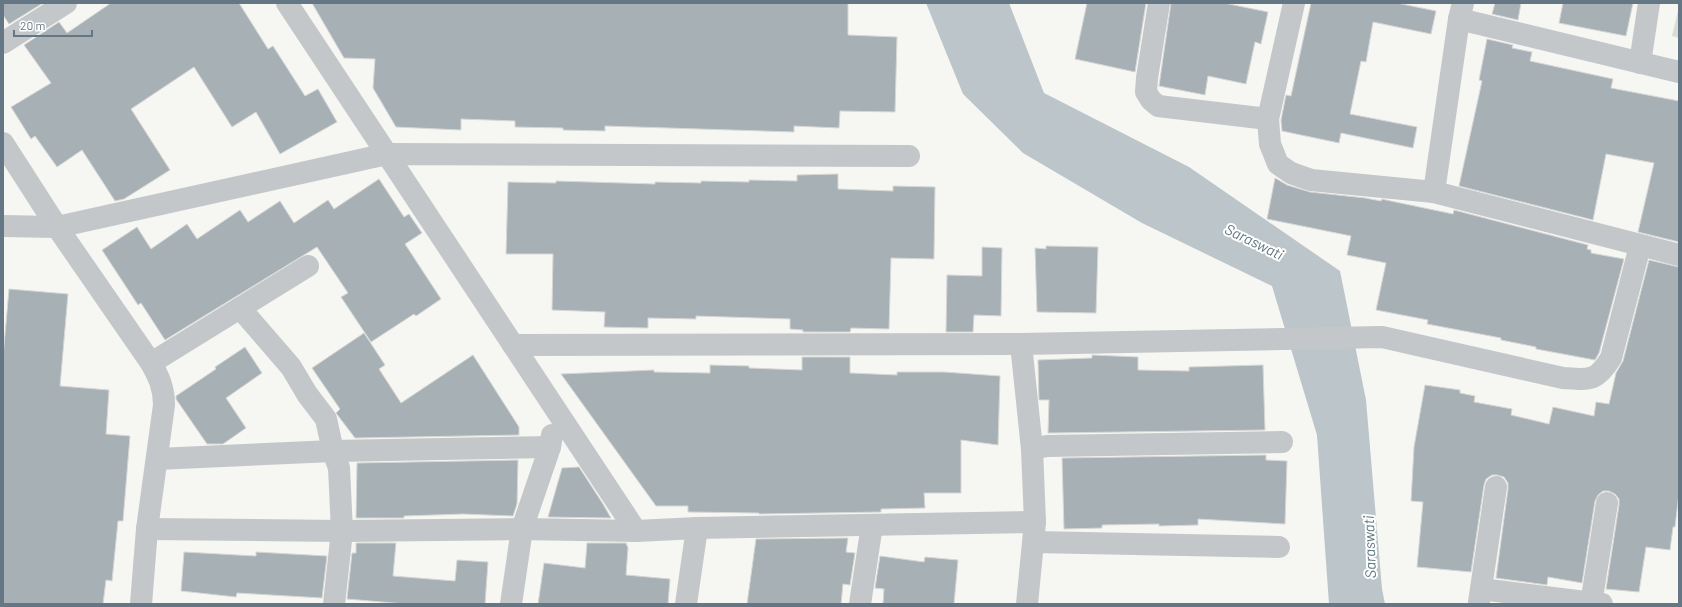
<svg xmlns="http://www.w3.org/2000/svg" width="1682" height="607" font-family="Barlow,sans-serif">
  <style>
    .green { fill: #d7ddd3 }
    .water { fill: #bbc5ca }
    .building { fill: #a7b0b5; stroke: #d7d7d5 }
    .lines { fill: none; stroke-linecap: round; stroke-linejoin: round }
    .street { stroke: #c3c7ca; stroke-width: 22 }
    .labels { text-anchor: middle; stroke-width: 4; stroke-linejoin: round; paint-order: stroke }
    .water-label { font-size: 15px; font-style: italic; fill: #607780; stroke: #fff }
  </style>
  <rect width="100%" height="100%" fill="#f6f6f2"/>
  <!-- green -->
  <path class="green" d="M1679,7V38L1672,36Z"/>
  <!-- water -->
  <path class="water" d="M926,3H1009L1044,93L1189,167L1340,271L1366,400L1382,589L1385,604H1329L1317,435L1272,286L1142,223L1023,153L963,94Z"/>
  <!-- building -->
  <g class="building">
    <path d="M3,3H43L9,24L3,15Z"/>
    <path d="M111,3H239L268,49L273,46L305,96L318,89L337,122L280,154L256,112L232,127L194,67L131,109L170,170L124,199L115,201L82,150L57,167L35,136L31,139L11,107L51,83L24,45L59,22L67,33Z"/>
    <path d="M312,3H848V35L897,37L895,112L840,111L839,128L794,126V132L605,126V131L563,130V128L515,127V121L461,119V130L396,127L373,88L375,59L344,58Z"/>
    <path d="M1087,3H1146L1135,72L1075,59Z"/>
    <path d="M1171,3H1224L1268,12L1261,44L1255,42L1246,84L1208,76L1205,95L1159,86Z"/>
    <path d="M1311,3H1397L1436,11L1431,34L1373,22L1366,62L1361,61L1350,114L1417,127L1413,148L1341,133L1339,143L1282,131L1281,120L1286,95L1291,96Z"/>
    <path d="M1495,3H1521L1518,20L1492,14Z"/>
    <path d="M1563,3H1633L1626,36L1559,23Z"/>
    <path d="M1487,39L1513,45L1512,48L1532,52L1530,61L1613,79L1611,88L1679,101V242L1638,232L1654,163L1606,154L1593,220L1459,186L1482,81L1479,80Z"/>
    <path d="M838,174V189L893,191V186L935,187L934,259L891,258L889,329L851,328L850,332H803V330L790,329V319L696,316V319L648,318V328L604,327L605,312L552,310L553,254H506L508,182L556,183V181L655,184V182L701,183V181L749,182V180L797,181V175Z"/>
    <path d="M1275,178L1287,185L1310,192L1365,198L1381,201L1382,199L1386,200L1453,214L1454,210L1588,245L1587,249L1591,250V253L1624,259L1599,353L1595,360L1536,349V347L1501,340V338L1427,324L1428,320L1376,310L1386,263L1347,255L1351,236L1267,219Z"/>
    <path d="M379,179L404,217L409,214L422,233L405,244L441,299L416,316L414,314L371,342L341,297L348,293L317,247L165,340L141,303L138,305L102,250L137,227L151,249L187,224L197,239L240,210L248,222L280,201L294,223L328,200L334,209Z"/>
    <path d="M1046,246L1098,247L1096,313L1037,312L1035,248L1046,249Z"/>
    <path d="M982,247L1002,248L1001,316L974,315L973,332H946L947,275L982,276Z"/>
    <path d="M1649,260L1679,267V493L1675,527H1673L1670,550L1646,547L1639,592L1606,589L1619,505V499L1615,494L1609,491H1603L1598,495L1595,501L1582,583L1548,577L1547,585L1496,578L1508,489V483L1504,477L1497,475H1492L1486,479L1484,485L1471,572L1417,567L1423,502L1411,501L1414,447L1425,385L1460,390V393L1475,396L1474,402L1512,409L1511,415L1549,424L1553,407L1594,416L1596,402L1609,404L1616,373L1623,361Z"/>
    <path d="M9,289L68,294L60,386L109,390L106,434L130,436L123,521H118L112,581L106,580L103,604H3V357Z"/>
    <path d="M364,333L385,365L379,369L401,403L473,355L519,427V435L355,438L336,413L340,409L312,368Z"/>
    <path d="M245,347L262,373L226,398L246,428L223,444H207L176,399V396L216,369L215,367Z"/>
    <path d="M1092,355L1138,357V370L1189,371V367L1263,365L1265,430L1048,433L1049,400H1039L1038,360L1092,358Z"/>
    <path d="M802,357H850V373L897,375V372H944L1000,376L998,445L961,440V493H924L925,508L881,509V512L759,514V513L688,512V506H656L561,374L654,370V372L710,373V365L749,366V368L802,370Z"/>
    <path d="M1266,455V460L1287,461L1285,524L1198,519V525L1159,526V524L1102,525V528L1064,529L1062,458Z"/>
    <path d="M518,460L517,504L513,516L463,514L404,516V518H356L357,463Z"/>
    <path d="M579,467L603,504L611,518L548,517L562,468Z"/>
    <path d="M848,538L846,552L855,553L850,585L843,584L841,604H747L756,539Z"/>
    <path d="M356,543H396L393,576L455,581L457,560L488,562L485,604H406L347,599L352,553H356Z"/>
    <path d="M587,543H626L628,548L626,575L670,579L668,604H538L544,563L585,568Z"/>
    <path d="M184,552L256,556V552L327,556L322,598L237,593L236,597L181,591Z"/>
    <path d="M880,556L924,562L925,557L958,560L954,604H883L884,589L875,588Z"/>
  </g>
  <g class="lines">
    <!-- street -->
    <g class="street">
      <path d="M287,3L636,531"/>
      <path d="M1159,3L1147,78L1146,92L1151,100L1158,106L1268,119"/>
      <path d="M1294,3L1268,119L1270,144L1278,164L1291,173L1311,180L1434,192L1679,255"/>
      <path d="M1459,19L1679,72"/>
      <path d="M3,43L66,3"/>
      <path d="M1640,63L1649,3"/>
      <path d="M3,143L57,227L151,363C159,377 164,388 164,405L147,529L141,604"/>
      <path d="M1434,192L1459,19L1463,3"/>
      <path d="M3,226L57,227L387,154L909,156"/>
      <path d="M240,308L308,266"/>
      <path d="M1021,344L1032,449L1035,522L1027,604"/>
      <path d="M513,345L1021,344L1382,337L1563,378C1590,380 1596,382 1611,358L1640,246"/>
      <path d="M151,363L240,308L291,367L307,394L326,419L333,451L339,468L342,531L334,604"/>
      <path d="M1032,449L1047,446L1282,442"/>
      <path d="M157,459L333,451L550,447"/>
      <path d="M147,529L342,531L522,529L636,531L697,528L1035,522"/>
      <path d="M1034,542L1279,547"/>
      <path d="M1481,589L1602,604"/>
      <path d="M1479,602L1496,487"/>
      <path d="M511,604L522,529L550,447L552,435"/>
      <path d="M686,604L697,528"/>
      <path d="M860,604L872,525"/>
      <path d="M1591,604L1607,503"/>
    </g>
  </g>
  <g class="labels">
    <!-- water labels -->
    <g class="water-label">
      <text transform="translate(1254 242) rotate(26)" y="5">Saraswati</text>
      <text transform="translate(1370 547) rotate(-92)" y="5">Saraswati</text>
    </g>
  </g>
  <!-- border -->
  <rect width="1682" height="607" fill="none" stroke="#657684" stroke-width="8"/>
  <!-- scale -->
  <path d="M14 30v6h78v-6" fill="none" stroke="#657684" stroke-width="2"/>
  <text x="20" y="30" font-size="12" fill="#657684" stroke="#ffffff" stroke-width="3" paint-order="stroke">20 m</text>
</svg>
